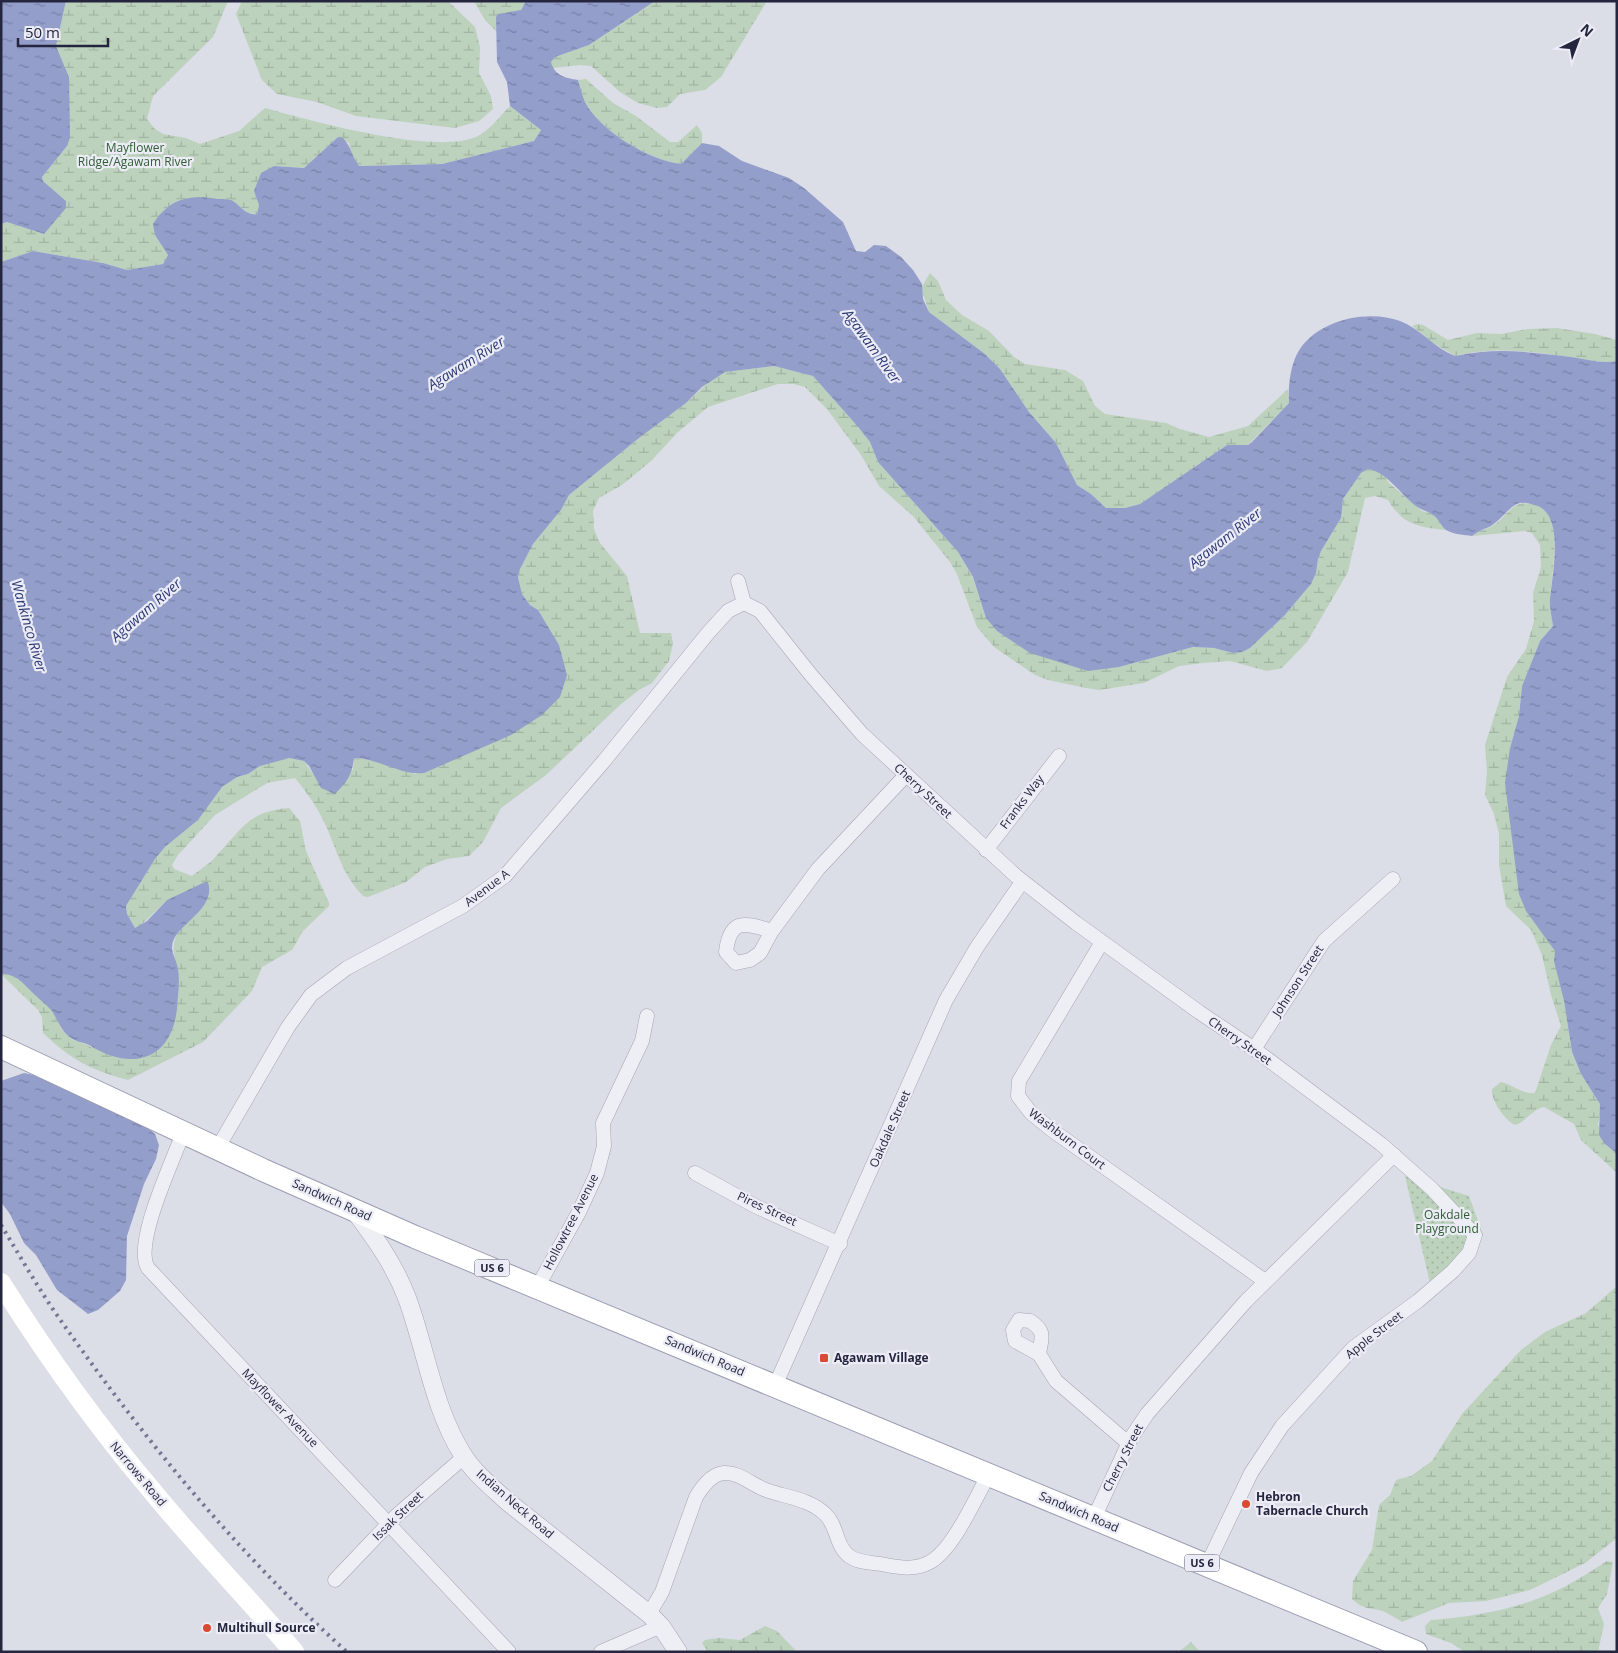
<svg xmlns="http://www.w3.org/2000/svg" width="1618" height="1653" font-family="'Open Sans',sans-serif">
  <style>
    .green { fill: url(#green-dots) }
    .wetland { fill: url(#wetland-marsh) }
    .water { fill: url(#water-ripples) }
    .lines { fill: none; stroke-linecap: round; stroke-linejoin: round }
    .minor-casing { stroke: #a4a6b5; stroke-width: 15 }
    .tertiary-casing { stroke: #a4a6b5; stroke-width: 19 }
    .primary-casing { stroke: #9a9db4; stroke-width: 24 }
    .minor { stroke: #eeeff5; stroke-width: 14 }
    .tertiary { stroke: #eeeff5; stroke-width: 18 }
    .secondary { stroke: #fff; stroke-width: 20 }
    .primary { stroke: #fff; stroke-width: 22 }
    .rail { stroke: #747792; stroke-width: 4; stroke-dasharray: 2.5 5; stroke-linecap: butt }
    .poi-dot { fill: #da4933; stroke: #ebecf5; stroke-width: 2 }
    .labels { text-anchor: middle; stroke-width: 4.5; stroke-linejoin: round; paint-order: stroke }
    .shield { fill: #ebecf5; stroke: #606176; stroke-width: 1 }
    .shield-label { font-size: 11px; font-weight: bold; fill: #24263f }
    .park-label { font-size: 12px; fill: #305c34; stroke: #ebecf5 }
    .street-label { font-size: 12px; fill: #24263f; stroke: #ebecf5 }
    .poi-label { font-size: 12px; font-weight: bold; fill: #24263f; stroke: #ebecf5; text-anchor: start }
    .water-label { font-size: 14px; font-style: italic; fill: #2b3776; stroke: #ebecf5 }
  </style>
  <defs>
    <pattern id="green-dots" width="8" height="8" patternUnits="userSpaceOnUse" patternTransform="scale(1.25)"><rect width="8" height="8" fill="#bcd2bc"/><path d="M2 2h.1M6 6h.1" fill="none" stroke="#a1b4a3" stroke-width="1.8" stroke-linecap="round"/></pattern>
    <pattern id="wetland-marsh" width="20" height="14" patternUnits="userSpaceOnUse" patternTransform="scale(1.25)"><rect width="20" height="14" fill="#bcd2bc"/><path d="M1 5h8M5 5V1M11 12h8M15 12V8" fill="none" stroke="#a1b4a3"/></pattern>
    <pattern id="water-ripples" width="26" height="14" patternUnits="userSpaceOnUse" patternTransform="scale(1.25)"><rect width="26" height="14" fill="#939ecb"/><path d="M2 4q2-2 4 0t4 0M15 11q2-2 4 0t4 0" fill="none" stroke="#7881a6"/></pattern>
  </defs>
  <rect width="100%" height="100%" fill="#dbdde7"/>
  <!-- green -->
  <path class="green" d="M1405,1176L1469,1196L1483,1235L1430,1283Z"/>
  <!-- wetland -->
  <g class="wetland">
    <path d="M66,1H228L213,37L153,96L147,119L155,129L163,134L186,138L200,144L239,131L265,108C312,121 433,155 476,137C489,131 501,115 510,106L541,130L534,141L442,164L358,166L351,154L349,143L338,137L304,168L274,166L254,191L259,205L257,214L248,213L233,201L155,235L168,255L163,264L127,270L103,263L33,251L1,262V224L7,222L44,234L66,201L43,181L42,177L67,146L69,77L56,46Z"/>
    <path d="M242,1H448L475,27L480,47L479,73L491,96L493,109L479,121L455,128L356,116L317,102L277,94L262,80L236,14Z"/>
    <path d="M474,1H526L521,10L496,17L497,32L485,20Z"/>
    <path d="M655,1H767L721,77L705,90L680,94L667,107L657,108L638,103L620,92L591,66L580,65L553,68L551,62L555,57L589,45Z"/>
    <path d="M586,79L613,103L636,116L670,142H678L697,125L702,133V143L681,164C650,161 599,130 585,102C582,95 580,87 578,80Z"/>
    <path d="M930,273L938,281L946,300L962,315L989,331L1014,357L1025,364L1065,370L1083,381L1095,406L1105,414L1166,423L1180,429L1209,437L1248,426L1288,389L1289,403L1248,445H1227L1140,504L1125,508H1106L1091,494L1077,485L1056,443L1029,412L1000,369L985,354L929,312L921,288Z"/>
    <path d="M1417,324L1423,325L1448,340L1477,333L1501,334L1528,329L1557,328L1595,334L1617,340V361C1600,364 1587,359 1571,357C1530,352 1496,346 1455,356L1432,342L1412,326Z"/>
    <path d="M774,366L813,376L859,428L870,442L878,462L958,552L973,578L986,618L1119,667L1193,647L1214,648L1233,653L1250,648L1284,616L1311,584L1316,573L1318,559L1321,551L1341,518L1343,499L1361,473L1368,469L1379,471L1385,475L1388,482L1422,511L1433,514L1446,530C1418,527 1403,525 1388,500L1375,496L1365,498L1348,572L1307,642L1282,668L1267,671L1230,661L1203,663L1179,666L1144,683L1099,690L1086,688L1048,680L1035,675L994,647L977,627L957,574L950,562L913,516L879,486L861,455L827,409L805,387L794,384H778L708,407L678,432L651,461L622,485L599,498L593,511L594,529L600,543L627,576L640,633H671L673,643L669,661L652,683L639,690L620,705L546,775L501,808L483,842L469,856L447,859L425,867L406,882L368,897L363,896C347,880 339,859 331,838C323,816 310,796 295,778L267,783L215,815L178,855L172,865L174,869L192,876C201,869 212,862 219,853C243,827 250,811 289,808L300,821L306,851L329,903V906L303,931L292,950L262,967L252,991L203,1042L128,1080C91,1070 71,1060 43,1033L42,1017L38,1010L1,974H9L22,981L51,1009L62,1030L73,1040L88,1045L92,1048L177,963C171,950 173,939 181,928L172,899L167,900L138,928H135L127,914L126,906L155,859L165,847L198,820L222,786L237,777L248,774L260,766L278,759L289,758L304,761L313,774L353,770L354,758L373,760L416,774L538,610L530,605L522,594L518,577L520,569L533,544L561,510L569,495L639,438L686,403L712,379L725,372Z"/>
    <path d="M1523,503C1529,504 1537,504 1542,506C1563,518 1551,580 1550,599C1549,608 1552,617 1553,626L1540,641L1522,686L1519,716L1510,748L1546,937L1555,951V961L1564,1001L1572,1053L1581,1074L1600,1104L1601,1113L1598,1124L1604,1143L1617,1154V1173L1581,1140L1574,1124L1544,1107C1532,1109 1526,1122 1515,1125C1504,1120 1491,1100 1492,1089L1501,1082C1514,1085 1521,1094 1535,1093L1551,1045L1561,1026L1551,995L1542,955L1531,930L1506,906L1499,865V834L1494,814L1485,795L1487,771L1485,745L1507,677L1526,649L1534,621L1533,593L1541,567L1540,545L1532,533L1525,531L1472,536C1481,529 1486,530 1494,525C1505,518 1509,506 1523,503Z"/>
    <path d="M1617,1286V1538L1585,1563L1530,1590L1486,1601L1449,1603L1402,1622C1397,1619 1391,1615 1385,1612C1372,1607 1365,1611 1352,1599L1353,1581L1372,1550L1379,1505L1390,1495L1396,1480L1411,1476L1432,1461L1462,1414L1521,1350L1545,1332L1586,1313Z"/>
    <path d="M1607,1561L1613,1562L1607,1594L1598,1608L1604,1624L1598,1652H1465L1451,1643L1426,1634L1425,1626L1431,1620C1475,1617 1524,1608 1564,1587C1579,1579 1593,1570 1607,1561Z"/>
    <path d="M765,1626L777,1631L797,1652H708L702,1643L705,1640L719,1638L740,1640Z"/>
    <path d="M1191,1642L1200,1652H1179Z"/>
  </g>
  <!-- water -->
  <g class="water">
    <path d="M1,1H66L56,46L69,77L70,138L67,146L42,177L43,181L66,201V208L44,234L7,222L1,224Z"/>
    <path d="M526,1H655L589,45L555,57L551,62C555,76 565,78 578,80C580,87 582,95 585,102C599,130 650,161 681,164L702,143L719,146L742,161L789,178L804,188L843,222L856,251L865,252L874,245L886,246L901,257L913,270L922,284L923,299L929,312L985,354L1000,369L1029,412L1056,443L1077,485L1091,494L1106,508H1125L1140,504L1227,445H1248L1252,442L1289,403C1288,387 1290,368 1297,354C1315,320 1367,309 1400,321C1421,329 1434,348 1455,356C1496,347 1529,352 1571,357C1587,359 1600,364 1617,361V1154L1604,1143L1599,1135L1600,1104L1581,1074L1572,1052L1564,1001L1554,961L1555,951L1526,911L1519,894L1505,783L1510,748L1519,716L1522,686L1540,641L1553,626C1552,617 1549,607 1550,599C1552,576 1566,511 1534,505C1528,503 1521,501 1515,505C1508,509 1502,518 1495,523C1488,529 1482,528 1472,536C1465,535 1452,534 1446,530C1441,526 1438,518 1433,515C1428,511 1421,510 1416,506C1400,494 1387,472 1368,469L1361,473L1343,499L1341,518L1321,551L1318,559L1316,573L1311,584L1284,616L1250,648L1242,652L1233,653L1214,648L1193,647L1119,667L1088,671L1030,653L997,631L986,618L973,577L958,552L878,462L870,442L859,428L813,376L774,366L725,372L702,387L686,403L639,438L569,495L561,510L533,544L520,569L518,577L522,594L530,605L538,610L559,645L567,675L560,697L542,715L511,735L424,773C401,776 378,758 354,758C352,775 347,782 335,794L321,788L309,766L304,761L289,758L260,766L248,774L237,777L222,787L198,820L165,847L155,859L126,906L127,914L135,928L147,921L167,900L205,882H208C218,915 161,927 174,956C182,973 178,991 177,1009C171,1062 130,1071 89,1045C83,1042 76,1042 71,1038C61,1031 58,1021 52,1011C47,1005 40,1000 35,995C24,985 18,974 1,974V262L33,251L103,263L127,270L163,264L168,255L155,235L153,224C169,199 189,194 218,199C222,199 229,199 233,201C241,206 246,216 257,214L259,205L254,191L261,173L274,166L304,168L338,137L343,138C351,146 352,157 359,166L442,164L534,141L541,130L510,106L507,82L497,62L496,17L498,14L521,10Z"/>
    <path d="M24,1073L53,1079L140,1122L155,1134L159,1145L156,1159L144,1184L127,1236L126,1280L120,1291L98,1310L88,1314L57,1290L36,1255L24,1243L10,1214L1,1202V1081Z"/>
  </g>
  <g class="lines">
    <!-- minor casing -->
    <g class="minor-casing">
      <g id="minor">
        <path d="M738,581L744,603"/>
        <path d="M744,603L760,611L811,675L862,734L1016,876L1076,923L1199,1012L1254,1049L1381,1144L1432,1189L1475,1235L1469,1253L1453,1271L1418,1301L1353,1348L1282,1426L1251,1473L1207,1565"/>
        <path d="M986,850L1059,756"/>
        <path d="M772,931C746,923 730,917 726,952L736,963L750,960L760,953L772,931L818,869L906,775"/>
        <path d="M1102,942L1019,1081L1018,1096L1031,1113L1052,1130L1265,1281"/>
        <path d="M1254,1049L1324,941L1393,879"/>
        <path d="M183,1133C173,1161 133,1244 148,1268L509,1652"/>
        <path d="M217,1149L288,1027L311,995L347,968L463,906L505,876L604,761L708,633L728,611L744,603"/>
        <path d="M695,1173L757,1207L840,1244"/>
        <path d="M538,1286L579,1212L597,1173L604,1146L603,1123L642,1041L647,1016"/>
        <path d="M1039,1354C1041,1339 1047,1332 1030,1321L1019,1320L1013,1330L1015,1341L1039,1354L1056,1381L1128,1443"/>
        <path d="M775,1386L946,1000L977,947L1022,882"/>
        <path d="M1094,1518L1131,1438L1147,1414L1246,1301L1394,1155"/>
        <path d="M335,1580L396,1516L464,1457"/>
        <path d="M649,1614L662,1592L696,1497C702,1487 711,1474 724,1473C739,1472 752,1485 766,1490C785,1497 810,1499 825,1514C838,1526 835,1545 849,1556C860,1564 874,1562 886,1565C901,1568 916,1570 930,1562C953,1550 976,1497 989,1474"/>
        <path d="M601,1652L661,1626"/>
      </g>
    </g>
    <!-- tertiary casing -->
    <g class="tertiary-casing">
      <path id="tertiary" d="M354,1210C375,1238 394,1264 407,1298C426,1349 433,1408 463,1455C474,1473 493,1488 508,1502L649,1614L661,1626L678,1652"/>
    </g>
    <!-- primary casing -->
    <g class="primary-casing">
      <path id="primary" d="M1,1047L263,1170L415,1237L1416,1652"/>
    </g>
    <!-- minor -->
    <use href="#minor" class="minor"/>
    <!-- tertiary -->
    <use href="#tertiary" class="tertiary"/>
    <!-- secondary -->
    <path class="secondary" d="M1,1283C47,1356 97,1426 153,1492C198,1547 248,1598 294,1652"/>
    <!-- primary -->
    <use href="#primary" class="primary"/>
    <!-- rail -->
    <path class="rail" d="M1,1225C20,1256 38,1288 59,1318C143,1438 238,1554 347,1652"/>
  </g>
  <!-- markers -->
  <g class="poi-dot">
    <rect x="819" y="1353" width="10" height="10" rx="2.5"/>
    <circle cx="1246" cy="1504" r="5"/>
    <circle cx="207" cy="1628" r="5"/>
  </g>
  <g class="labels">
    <!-- shield labels -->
    <g class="shield">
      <rect x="474.5" y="1259.5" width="35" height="17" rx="4"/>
      <rect x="1184.5" y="1554.5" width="35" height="17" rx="4"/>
    </g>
    <g class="shield-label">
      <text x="492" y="1272">US 6</text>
      <text x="1202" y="1567">US 6</text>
    </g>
    <!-- park labels -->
    <g class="park-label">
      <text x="135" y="152">Mayflower<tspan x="135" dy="14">Ridge/Agawam River</tspan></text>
      <text x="1447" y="1219">Oakdale<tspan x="1447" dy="14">Playground</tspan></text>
    </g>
    <!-- street labels -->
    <g class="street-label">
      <text transform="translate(923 791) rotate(43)" y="4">Cherry Street</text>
      <text transform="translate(1022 802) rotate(-53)" y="4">Franks Way</text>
      <text transform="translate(487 888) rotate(-37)" y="4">Avenue A</text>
      <text transform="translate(1298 981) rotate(-57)" y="4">Johnson Street</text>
      <text transform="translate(1240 1041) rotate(35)" y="4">Cherry Street</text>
      <text transform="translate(890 1129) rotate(-66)" y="4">Oakdale Street</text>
      <text transform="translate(1067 1139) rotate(37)" y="4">Washburn Court</text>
      <text transform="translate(332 1200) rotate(24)" y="4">Sandwich Road</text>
      <text transform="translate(767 1209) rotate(25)" y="4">Pires Street</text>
      <text transform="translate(571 1222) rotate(-63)" y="4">Hollowtree Avenue</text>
      <text transform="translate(1374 1335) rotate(-38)" y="4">Apple Street</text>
      <text transform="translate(705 1356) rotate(23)" y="4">Sandwich Road</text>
      <text transform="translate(280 1408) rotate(46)" y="4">Mayflower Avenue</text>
      <text transform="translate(1123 1458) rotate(-63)" y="4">Cherry Street</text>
      <text transform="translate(138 1474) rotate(50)" y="4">Narrows Road</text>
      <text transform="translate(515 1504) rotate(41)" y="4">Indian Neck Road</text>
      <text transform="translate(1079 1512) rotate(23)" y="4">Sandwich Road</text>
      <text transform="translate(398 1516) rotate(-44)" y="4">Issak Street</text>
    </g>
    <!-- poi labels -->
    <g class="poi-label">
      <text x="834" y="1362">Agawam Village</text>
      <text x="1256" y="1501">Hebron<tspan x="1256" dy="14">Tabernacle Church</tspan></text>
      <text x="217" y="1632">Multihull Source</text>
    </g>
    <!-- water labels -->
    <g class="water-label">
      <text transform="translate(872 346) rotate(54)" y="5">Agawam River</text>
      <text transform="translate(466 363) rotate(-32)" y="5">Agawam River</text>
      <text transform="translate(1225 538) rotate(-38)" y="5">Agawam River</text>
      <text transform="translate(146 610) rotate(-41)" y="5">Agawam River</text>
      <text transform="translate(29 626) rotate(74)" y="5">Wankinco River</text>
    </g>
  </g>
  <!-- border -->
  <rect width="1618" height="1653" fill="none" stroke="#24263f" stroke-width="5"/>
  <!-- north arrow -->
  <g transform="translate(1578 40) rotate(42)" stroke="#ebecf5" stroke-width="4" paint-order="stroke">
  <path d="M0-4L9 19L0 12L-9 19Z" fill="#24263f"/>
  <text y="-8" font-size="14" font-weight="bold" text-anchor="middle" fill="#24263f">N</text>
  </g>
  <!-- scale -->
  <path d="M18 38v8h90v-8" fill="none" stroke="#24263f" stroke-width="2.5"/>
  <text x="25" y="38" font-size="15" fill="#24263f" stroke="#ebecf5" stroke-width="4" paint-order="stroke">50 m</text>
</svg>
